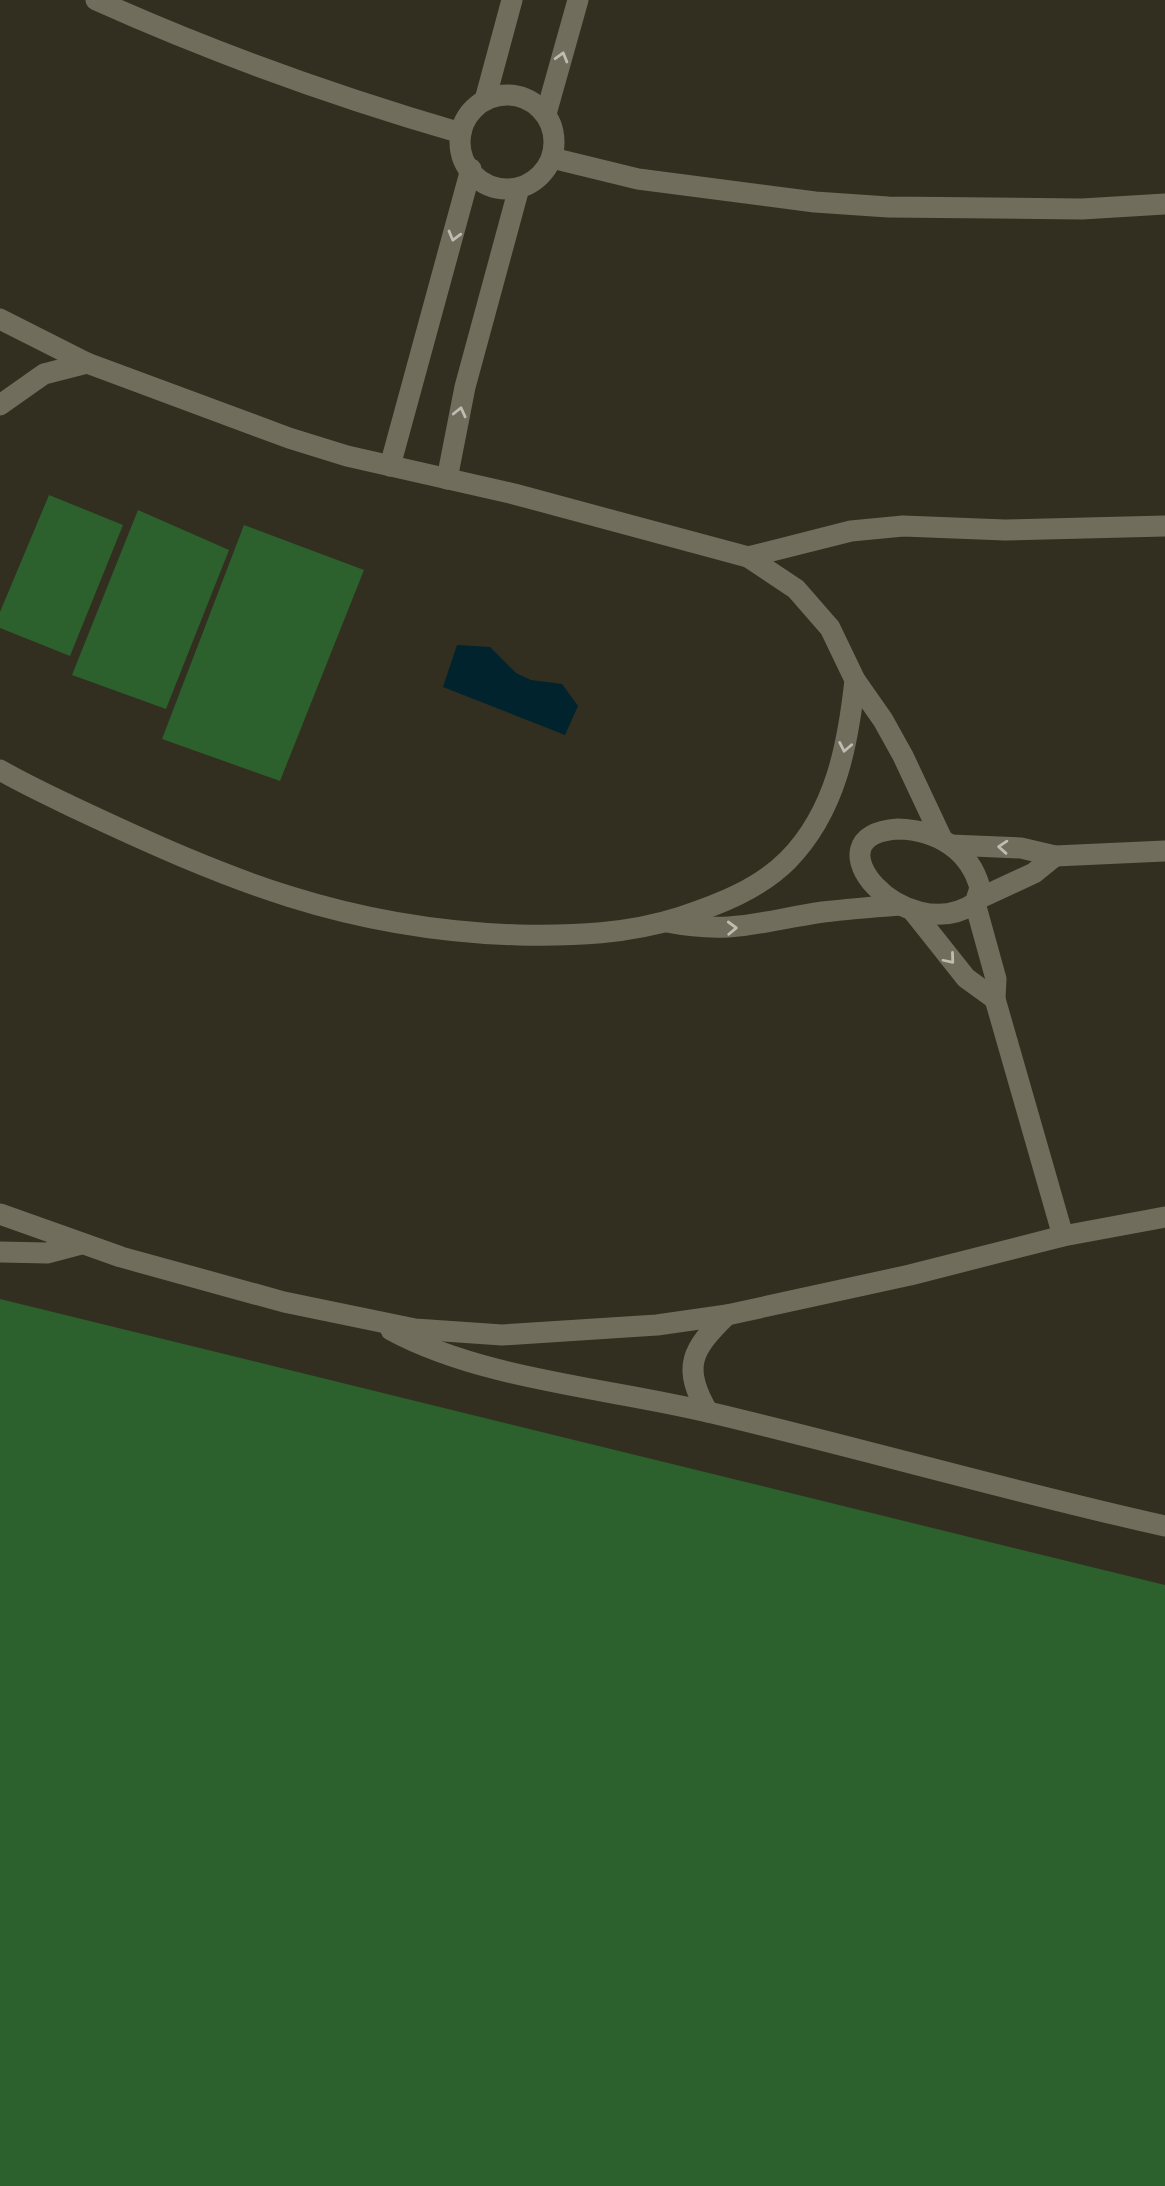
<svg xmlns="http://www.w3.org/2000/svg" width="1165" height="2186" font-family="'Alegreya Sans',sans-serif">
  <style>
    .green { fill: #2c602c }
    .water { fill: #00232d }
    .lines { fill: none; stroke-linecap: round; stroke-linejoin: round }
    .street { stroke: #706d5c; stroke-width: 21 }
    .oneway { stroke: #bebdb1 }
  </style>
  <rect width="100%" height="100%" fill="#322f20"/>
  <!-- green -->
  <g class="green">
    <path d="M49,495L123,525L70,656L0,628V612Z"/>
    <path d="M138,510L229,550L166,709L72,675Z"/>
    <path d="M244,525L364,570L280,781L162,739Z"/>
    <path d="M0,1299L1165,1585V2186H0Z"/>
  </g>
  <!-- water -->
  <path class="water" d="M457,645L490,647L516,673L531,680L562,684L578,706L565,735L443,687Z"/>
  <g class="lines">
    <!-- street -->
    <g class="street">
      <path d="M96,0C214,53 337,97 461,133"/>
      <circle cx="507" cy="142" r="47"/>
      <path d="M485,100L512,0"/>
      <path d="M546,114L578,0"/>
      <path d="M552,158L638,179L815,202L888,207L1082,209L1165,204"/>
      <path d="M0,319L87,363L289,438L347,456L514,494L748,557L851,531L903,526L1005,530L1165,526"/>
      <path d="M0,405L44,374L87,363"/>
      <path d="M390,466L471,169"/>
      <path d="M447,479L465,387L519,188"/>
      <path d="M748,557L796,589L830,628L855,680L883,720L903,756L942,839"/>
      <path d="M0,770C24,784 50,796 75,808C228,880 347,930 519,935C575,936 628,934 681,917C720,904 759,889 788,860C836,811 848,744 855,680"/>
      <path d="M898,829C937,830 970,850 980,888L975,903C905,950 804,835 898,829Z"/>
      <path d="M951,845L1021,848L1055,856L1165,851"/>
      <path d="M978,899L1034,873L1055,856"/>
      <path d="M975,903L996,979L995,999L1063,1236"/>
      <path d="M912,910L966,978L995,999"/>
      <path d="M667,922C733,935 761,921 823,912C849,909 874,907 900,905"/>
      <path d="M0,1214L121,1257L284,1302L415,1329L502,1335L657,1325L727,1315L910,1275L1063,1236L1165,1217"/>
      <path d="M0,1252L47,1253L81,1244"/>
      <path d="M391,1330C481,1379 608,1388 708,1412C861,1448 1012,1492 1165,1526"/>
      <path d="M708,1412C681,1367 692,1349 727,1315"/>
    </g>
  </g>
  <!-- one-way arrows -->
  <defs><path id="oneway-chevron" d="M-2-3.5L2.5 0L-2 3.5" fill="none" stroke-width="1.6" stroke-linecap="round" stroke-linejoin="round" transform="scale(1.75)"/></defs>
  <g class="oneway">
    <use href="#oneway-chevron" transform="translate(562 57) rotate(-74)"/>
    <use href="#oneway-chevron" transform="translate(454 236) rotate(105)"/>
    <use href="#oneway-chevron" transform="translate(460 412) rotate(-77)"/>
    <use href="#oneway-chevron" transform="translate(845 747) rotate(101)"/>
    <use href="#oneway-chevron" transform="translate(1003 847) rotate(-176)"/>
    <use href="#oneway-chevron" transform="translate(732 928) rotate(-2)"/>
    <use href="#oneway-chevron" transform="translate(950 959) rotate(50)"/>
  </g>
</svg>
